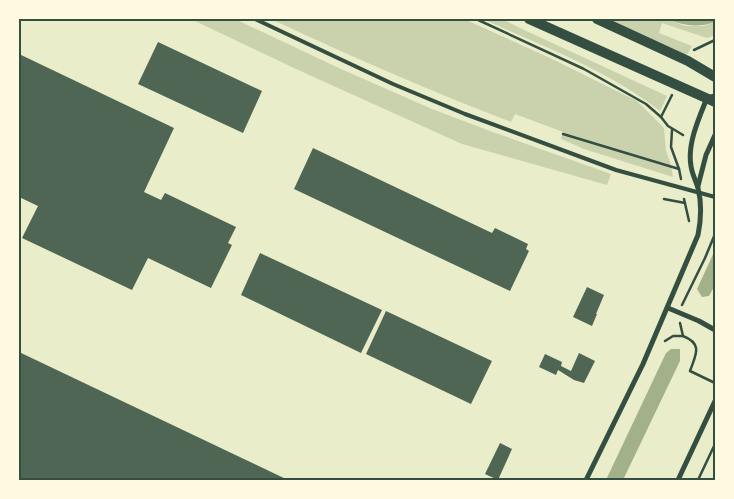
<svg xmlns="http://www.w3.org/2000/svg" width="734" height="499" font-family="'Open Sans',sans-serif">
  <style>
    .green { fill: #cad2ad }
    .water { fill: #a3b18a }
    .building { fill: #4f6655 }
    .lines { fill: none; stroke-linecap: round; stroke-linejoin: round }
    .path { stroke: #344e41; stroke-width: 2.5 }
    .service { stroke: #344e41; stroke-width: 4 }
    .minor { stroke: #344e41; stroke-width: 5 }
    .secondary { stroke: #344e41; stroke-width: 10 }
    .neatline { fill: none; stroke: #344e41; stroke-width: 2 }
  </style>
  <rect width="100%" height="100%" fill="#e9edc9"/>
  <!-- green -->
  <g class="green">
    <path d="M191,19H235L341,69L432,109L490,131L611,174L607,185L462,144L296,69Z"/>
    <path d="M271,19H464L550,58L637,101L664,128L666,151L671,165L673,177L584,149L561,139L563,132L515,114L511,122C430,91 350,56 271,19Z"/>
    <path d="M483,19H502L520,28L667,96L660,111C608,70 542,46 483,19Z"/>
    <path d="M603,19H667L685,26H704L715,22V35L707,38L662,23L659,33L692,46L686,56Z"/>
  </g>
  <!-- water -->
  <g class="water">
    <path d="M667,19H715V22C698,28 684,26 667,19Z"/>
    <path d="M715,250V285L709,296L702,297L697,289Z"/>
    <path d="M671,349H680V361L623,480H606L666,353Z"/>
  </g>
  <!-- building -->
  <g class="building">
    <path d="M158,42L262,91L243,133L138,84Z"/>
    <path d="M19,54L174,128L144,192L161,200L165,193L236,227L228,243L232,245L211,288L148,258L132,290L22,238L38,206L19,197Z"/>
    <path d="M313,148L492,233L495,228L528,244L526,249L529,251L510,291L294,189Z"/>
    <path d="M260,253L382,310L361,353L241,295Z"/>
    <path d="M587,287L604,295L596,314H597L592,326L573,317Z"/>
    <path d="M386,311L492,361L471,404L366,354Z"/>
    <path d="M19,352L288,480H19Z"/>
    <path d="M579,353L595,361L584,383L574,380L558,370L556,375L539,367L545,354L562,362L561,366L571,371Z"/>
    <path d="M500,443L512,449L498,480L485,474Z"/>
  </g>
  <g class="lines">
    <!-- path -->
    <g class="path">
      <path d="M476,19L584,69L646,104L661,117L668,126L683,135"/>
      <path d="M694,50L715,40"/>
      <path d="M661,117L672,95"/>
      <path d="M672,130L671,147L679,169L681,179"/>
      <path d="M563,134L679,169"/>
      <path d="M664,199L685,203"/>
      <path d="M684,199L689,221"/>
      <path d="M682,305L705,258L715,234"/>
      <path d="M680,323L683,336C703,344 696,354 690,371L715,383"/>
      <path d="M665,341L673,336H683"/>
      <path d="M698,480L715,444"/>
    </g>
    <!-- service -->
    <path class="service" d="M255,19L393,84L465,114L616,170L715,197"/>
    <!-- minor -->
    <g class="minor">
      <path d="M698,186L706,155L715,135"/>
      <path d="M668,308L699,321L715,330"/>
      <path d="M586,480L643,364L698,235C701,220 702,204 698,188C696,181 692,174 691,166C687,144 699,118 707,98L715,96"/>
      <path d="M678,480L715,401"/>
    </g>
    <!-- secondary -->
    <g class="secondary">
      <path d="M529,19L715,102"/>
      <path d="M597,19L688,61L715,77"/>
    </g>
  </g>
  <!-- border -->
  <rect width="734" height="499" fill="none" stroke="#fefae0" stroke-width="40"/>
  <rect x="20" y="20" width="694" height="459" class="neatline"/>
</svg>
